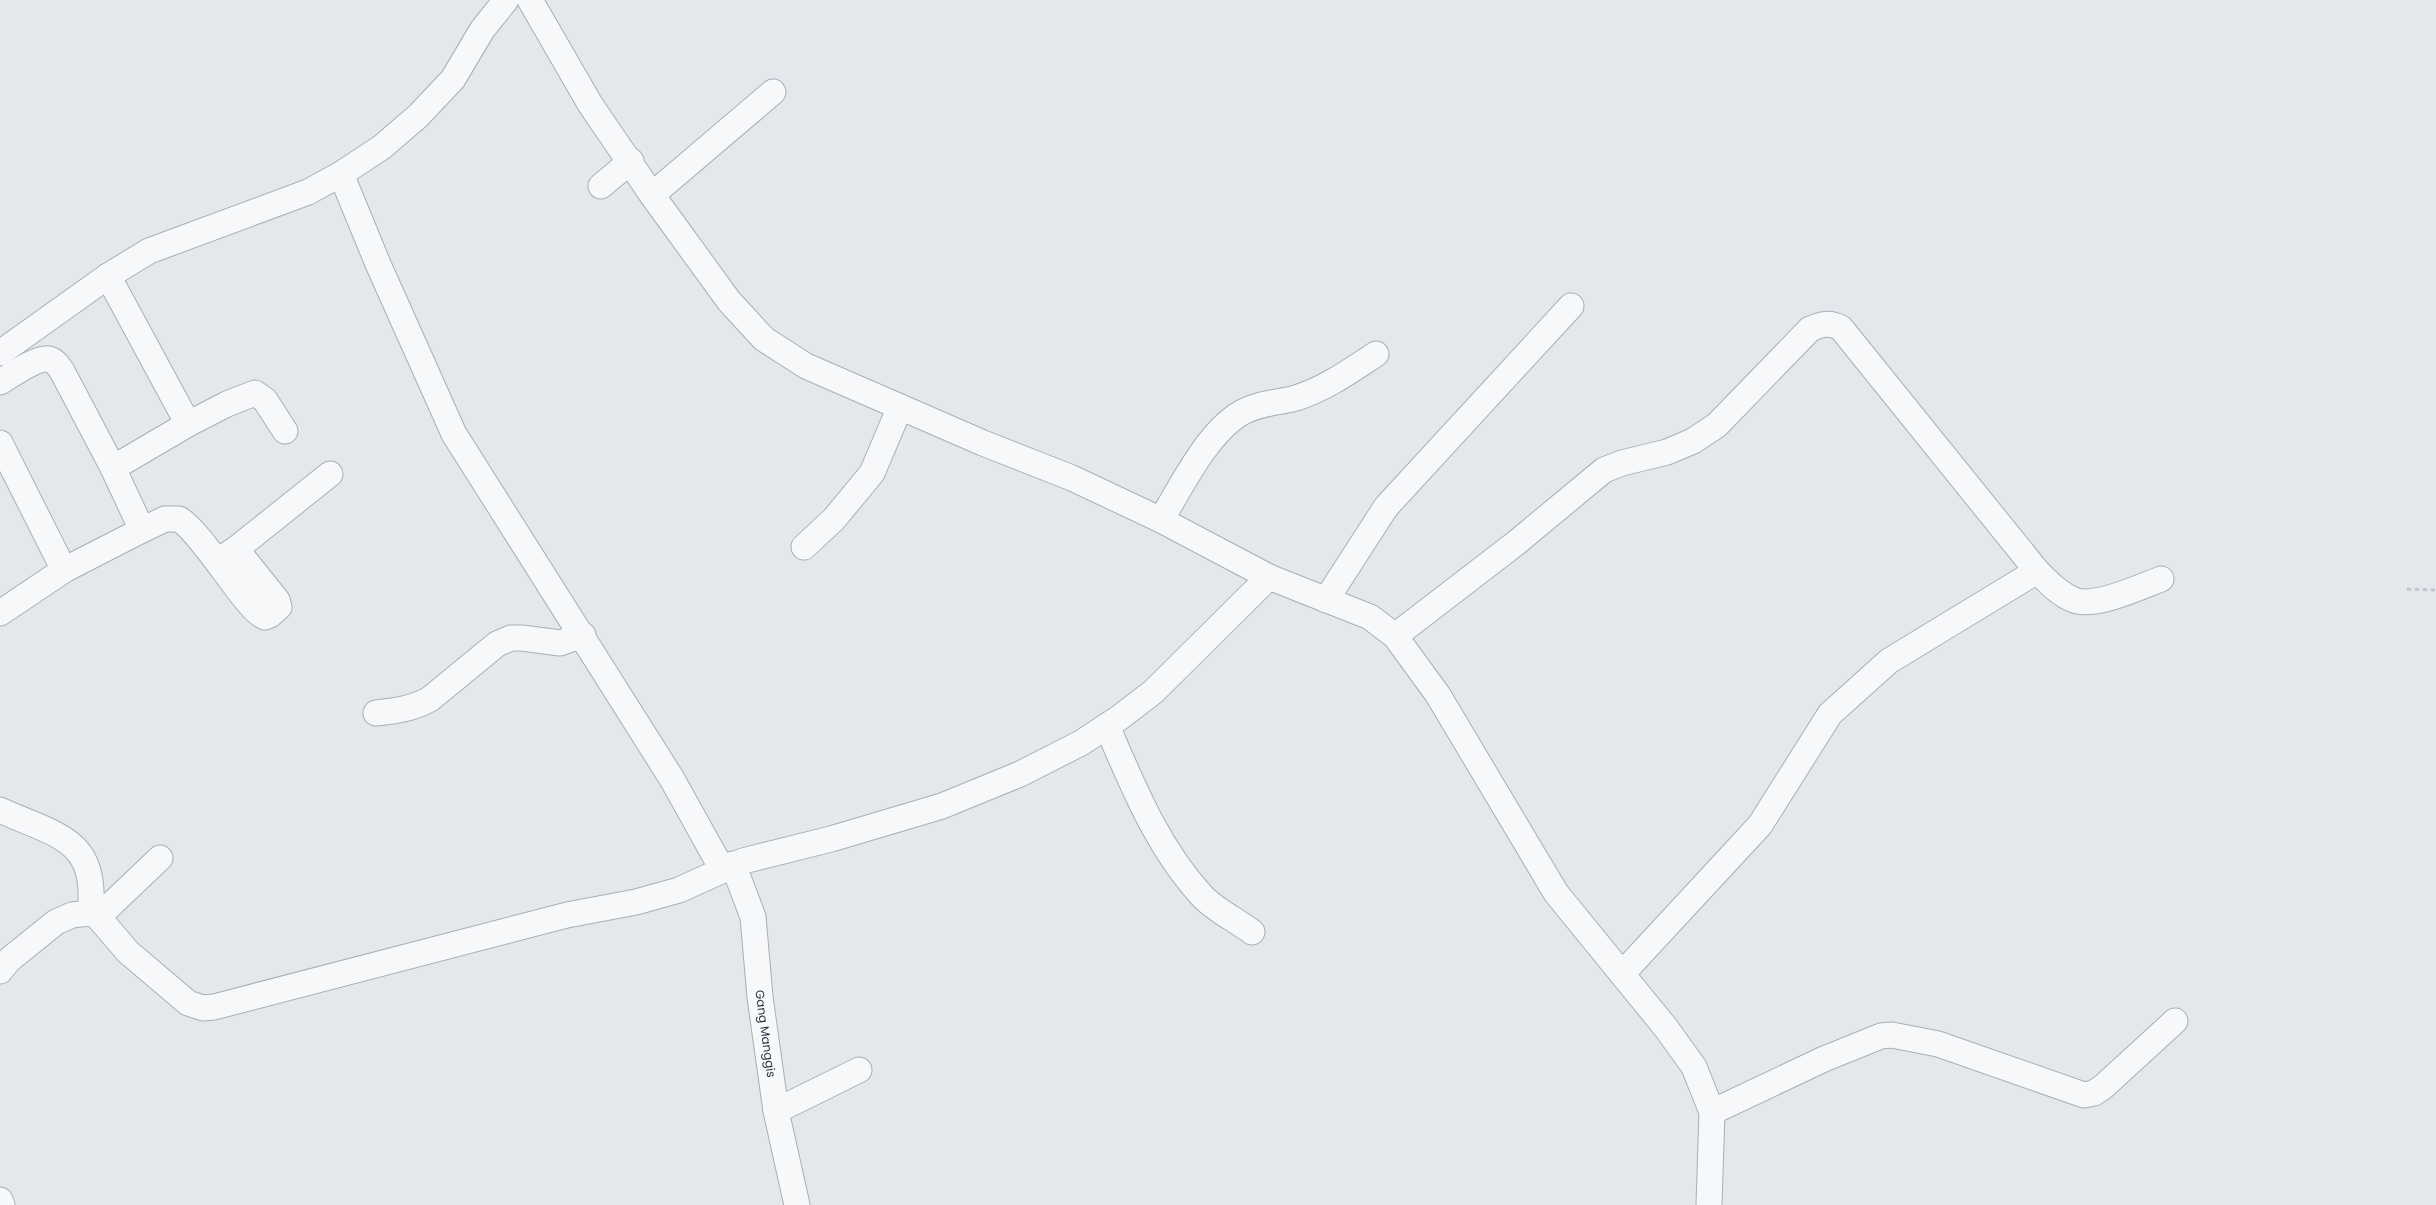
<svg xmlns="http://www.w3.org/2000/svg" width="2436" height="1205" font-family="Poppins,sans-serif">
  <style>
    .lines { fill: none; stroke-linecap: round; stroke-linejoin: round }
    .street-casing { stroke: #a9aeb7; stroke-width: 27 }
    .path { stroke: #c2c5cb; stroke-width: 3; stroke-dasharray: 4 4; stroke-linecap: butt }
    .street { stroke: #f7f8fa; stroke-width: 25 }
    .labels { text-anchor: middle; stroke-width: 4; stroke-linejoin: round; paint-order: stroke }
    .street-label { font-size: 12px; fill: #2b3445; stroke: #f4f6f9 }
  </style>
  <rect width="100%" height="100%" fill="#e4e7ec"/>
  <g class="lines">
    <!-- street casing -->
    <g class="street-casing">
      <g id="street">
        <path d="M530,0L590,104L652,195L729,301L764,339L806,366L983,443L1072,478L1161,520L1269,577L1370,617L1395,636L1438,695L1556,893L1666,1028L1694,1067L1712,1112L1709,1205"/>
        <path d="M341,174L378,264L454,434L672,779L722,869"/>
        <path d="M601,186L631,161"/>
        <path d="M652,195L773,92"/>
        <path d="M0,353L108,276L149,251L308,192L341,174L382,147L418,116L453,79L482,30L506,0"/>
        <path d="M0,382C10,376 39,356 49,359C56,361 60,368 63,373L113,468"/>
        <path d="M188,424L227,404L255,393L265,400L285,431"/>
        <path d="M0,443L64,570"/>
        <path d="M1161,520C1181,487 1207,433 1241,413C1258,403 1277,403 1296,398C1325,389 1350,371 1376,354"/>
        <path d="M142,530L165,519H179C203,533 249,614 265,617L270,615L279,607L277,600L236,549L218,561"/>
        <path d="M804,547L834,519L872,473L900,407"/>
        <path d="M236,549L330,474"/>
        <path d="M1326,600L1386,507L1571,306"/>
        <path d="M0,613L64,570L142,530L113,468L188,424L108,276"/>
        <path d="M1395,636L1516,543L1604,470L1622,463L1667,452L1693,441L1717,425L1810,329C1822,324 1829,322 1841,328L2037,571C2048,582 2059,594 2074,600C2095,608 2140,587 2161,579"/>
        <path d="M376,713C395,711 412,709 430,699L497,644L511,638H522L560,643L583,635"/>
        <path d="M1107,726C1133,786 1157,847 1202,896C1215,910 1236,920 1252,932"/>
        <path d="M0,810C56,836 99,838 90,913"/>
        <path id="s1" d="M733,864L753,917L760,997L776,1111L797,1205"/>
        <path d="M98,917L160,858"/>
        <path d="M0,971L9,960L56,922L72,915L90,913L98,917L128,952L188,1003L203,1008L214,1007L567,915L636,902L679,890L743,861L831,839L942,806L1020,774L1081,743L1119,718L1153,692L1269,577"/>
        <path d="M1622,974L1760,825L1830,714L1889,661L2037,571"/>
        <path d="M776,1111L859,1070"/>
        <path d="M1712,1112L1824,1059L1881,1036L1892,1035L1938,1044L2084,1095L2094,1093L2103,1087L2175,1021"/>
        <path d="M0,1200L2,1205"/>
      </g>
    </g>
    <!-- path -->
    <path class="path" d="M2407,589L2436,590"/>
    <!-- street -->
    <use href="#street" class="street"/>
  </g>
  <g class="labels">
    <!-- street labels -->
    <g class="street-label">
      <text dy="4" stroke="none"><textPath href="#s1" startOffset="174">Gang Manggis</textPath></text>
    </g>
  </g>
</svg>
